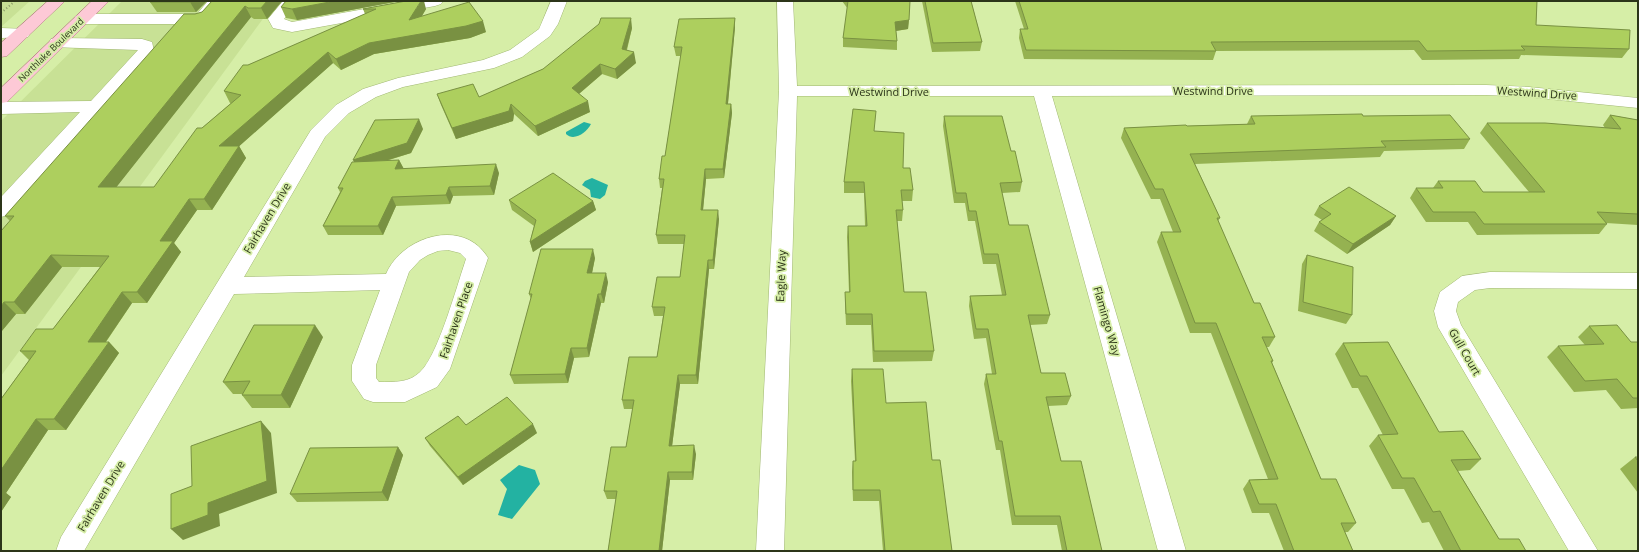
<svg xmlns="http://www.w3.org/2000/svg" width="1639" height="552" font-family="'Open Sans',sans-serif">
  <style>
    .built { fill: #c8e195 }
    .water { fill: #23b2a2 }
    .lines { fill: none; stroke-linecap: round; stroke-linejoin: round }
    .minor-casing { stroke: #a1b773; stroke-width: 1 }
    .major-casing { stroke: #b37e82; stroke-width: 1 }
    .path { stroke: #8b9c68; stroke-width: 2; stroke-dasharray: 1 2.5; stroke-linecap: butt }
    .minor { fill: #fff; fill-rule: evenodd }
    .major { fill: #fdc9d6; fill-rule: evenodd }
    .wall { fill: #95b251 }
    .shaded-wall { fill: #799142 }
    .building { fill: #adcf5e; stroke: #799142 }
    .labels { text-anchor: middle; stroke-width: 3.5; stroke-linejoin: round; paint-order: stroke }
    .far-street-label { font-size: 9px; fill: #2c3519; stroke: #d6eea7 }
    .street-label { font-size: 11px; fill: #2c3519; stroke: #d6eea7 }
  </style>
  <rect width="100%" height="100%" fill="#d6eea7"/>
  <!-- built -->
  <g class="built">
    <path d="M1,1H30L1,27Z"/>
    <path d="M122,1H276L1,376V121Z"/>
  </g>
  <!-- water -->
  <g class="water">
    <path d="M584,122L591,124C587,132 574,142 566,134V132Z"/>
    <path d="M592,178L608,185L605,195L600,199L591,197L590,190L582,185L585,181Z"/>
    <path d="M519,465L535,470L540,484L512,519L498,515L507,489L500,480Z"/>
  </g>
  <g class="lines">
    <!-- minor casing -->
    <g class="minor-casing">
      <g id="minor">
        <path d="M208,1H225L207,22L201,24H82L76,22L74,19L76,16L82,14H197Z"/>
        <path d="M283,1H299L284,19L292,22L409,1H443L441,4L435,6L292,32L273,28L268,19Z"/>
        <path d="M551,1H567L558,24L550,36L522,57L494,68L403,87L376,97L349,113L325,137L244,277L386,274C402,236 464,217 488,258L450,369L437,387L405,402H373L364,399L352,381V365L380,290L234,294L84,551H56L61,537L311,130L336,105L363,89L398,78L483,60L510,50L539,29ZM448,250L460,253L466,259C457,285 438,356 420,372C409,383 394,382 379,382L376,378V365L409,272L420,260L428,255L438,251Z"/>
        <path d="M777,1H793L797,86L1486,85L1529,87L1638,98V108L1529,97L1486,95L1052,96L1186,551H1158L1034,96H797L784,551H756L779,91Z"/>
        <path d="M1,28L28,29L30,33L28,37L1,38Z"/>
        <path d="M57,38L142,39L152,42L154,51L8,215L1,217V197L80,112L1,114V102L91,101L138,50L51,47L49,43L51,39Z"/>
        <path d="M1490,272L1638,273V289L1490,288L1475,290L1458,302L1456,311L1461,325L1598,551H1569L1438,327L1434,311L1440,292L1462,276Z"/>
      </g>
    </g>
    <!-- major casing -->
    <g class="major-casing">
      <g id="major">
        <path d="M48,1H65L7,56L1,57V43Z"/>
        <path d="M92,1H109L7,102L1,103V88Z"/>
      </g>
    </g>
    <!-- path -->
    <path class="path" d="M1,13L15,1"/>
    <!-- minor -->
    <use href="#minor" class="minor"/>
    <!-- major -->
    <use href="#major" class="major"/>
  </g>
  <!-- wall -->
  <g class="wall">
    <path d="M151,1H207L196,12H157L150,2Z"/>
    <path d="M212,1H282L267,19H254L251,17L116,187H154L202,128L231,103H230L224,91L248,65L365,14L363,9H426L422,16L486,32L470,38L374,54L341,70L333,63L239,146L246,158L212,210H197L174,243L181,252L147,303H132L106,342H109L119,353L66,430H48L6,493L11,497L1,512V399L29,360L20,351L53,329L100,267H62L25,314H16L1,332L10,221L5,216L195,14L202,12Z"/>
    <path d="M286,1H400L297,20L286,18L281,7Z"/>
    <path d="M842,1H910L908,29L896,31L897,41V50L843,47V38L848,9Z"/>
    <path d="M922,1H971L982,42L980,51L932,52Z"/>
    <path d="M1015,1H1537L1536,25L1629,49L1622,58L1521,55L1519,59L1422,60L1414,50L1216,51L1213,60L1024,59L1019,38L1020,29H1024Z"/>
    <path d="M735,18V27L728,104H731L732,113L724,178L706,179L703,210L719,219L714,269H709L698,384H680L672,446L696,454L693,480H670L662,551H608L616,499H607L604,491L626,447L633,409H624L622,400L657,357L663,316H654L652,307L680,277L684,244H658L656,235L662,188H660L659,179L665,156L681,56H676L674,47Z"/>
    <path d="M632,28L627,50L636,63L617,79L602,74L579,94L590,112L538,136L514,114L513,121L456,139L441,105L437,94L479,97L543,69Z"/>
    <path d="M1610,115L1638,120V225L1606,223L1607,224L1599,234L1477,235L1468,222H1426L1410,198L1416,188H1433L1438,181L1483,192H1529L1480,133L1487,123L1605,128L1603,125Z"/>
    <path d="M944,116L1011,151L1022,182L1020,192L1002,193L1009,225L1050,315L1047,324L1030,325L1041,373L1071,396L1067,405L1048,406L1061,461L1102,551H1062L1057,525H1012L1000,450H996L984,384L986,374H992L986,338L974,339L969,306L970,296L1002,295L996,264H983L975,221H968L965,203H954L943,126Z"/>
    <path d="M1251,116H1363L1470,139L1464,149L1384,151L1380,157L1195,164L1220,218L1218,221L1254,303L1275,337L1269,347H1266L1273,361L1272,363L1321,479L1356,523L1348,532H1345L1353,551H1284L1269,513H1252L1243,489L1249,480L1268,479L1211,333H1190L1157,242L1161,232H1173L1160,199H1151L1121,138L1124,128L1247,124Z"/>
    <path d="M423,129L411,153L386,161L399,160L403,168L499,173L494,195L453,196L450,204L396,206L383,235H328L323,226L340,192L338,188L354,162Z"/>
    <path d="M874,131L903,168L913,190L912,201H902L903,210L902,221H897L904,292L934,351L932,361L873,362L871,325H846L845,303V292H849L847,237L848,226H865L864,193H844V182Z"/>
    <path d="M509,200L593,201L596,210L533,252L530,242L534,226L512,210Z"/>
    <path d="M1319,206L1396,216L1390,225L1347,254L1314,231L1319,222L1322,220L1314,215Z"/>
    <path d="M1307,255L1352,315L1346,324L1298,311L1302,264Z"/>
    <path d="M595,258L592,273L608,282L604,303H601L589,357L574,358L568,383L514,384L510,375L531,299L529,294Z"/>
    <path d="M1589,326L1631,342H1638V408L1621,409L1606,390L1574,392L1547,357L1558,346L1585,345L1578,337Z"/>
    <path d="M323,337L290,408H252L242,395L243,394H233L223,382Z"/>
    <path d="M1343,343L1439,432L1481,459L1470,470L1458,471L1499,539L1526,551H1444L1429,522L1422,523L1404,489H1392L1369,446L1378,435H1383L1358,388H1352L1335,354Z"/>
    <path d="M852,369L886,403L932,460L952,551H883L879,501H853L852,472L853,461H855L851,381Z"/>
    <path d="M466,425L537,433L463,485L430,446L425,438Z"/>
    <path d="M398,447L403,455L388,501L297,502L290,494Z"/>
    <path d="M1635,457H1638V493L1620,469Z"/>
  </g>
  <!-- shaded-wall -->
  <g class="shaded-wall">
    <path d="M191,1H207L196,12L190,2Z"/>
    <path d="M267,1H282L267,19L261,8Z"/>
    <path d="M335,1H400L297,20L292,9Z"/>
    <path d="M421,1H424L426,9L413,31L409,20Z"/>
    <path d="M245,6L251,17L107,199L98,187Z"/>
    <path d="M631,18L632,28L624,59L622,49Z"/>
    <path d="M735,18V27L727,113L726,104Z"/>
    <path d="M909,20L908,29L895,31V22Z"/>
    <path d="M483,21L486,32L470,38L374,54L341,70L336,59L369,43Z"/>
    <path d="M328,52L333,63L226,158L219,146Z"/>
    <path d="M634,52L636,63L617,79L615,69Z"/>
    <path d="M600,64L602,74L574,98L572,88Z"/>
    <path d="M588,101L590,112L538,136L535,126Z"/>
    <path d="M511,104L514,114L513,121L456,139L452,128Z"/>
    <path d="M731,104L732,113L724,178L723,169Z"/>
    <path d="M419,119L423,129L411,153L358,169L353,160Z"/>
    <path d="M239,146L246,158L212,210L204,199Z"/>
    <path d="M399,160L404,169H395Z"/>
    <path d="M496,164L499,173L494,195L490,186Z"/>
    <path d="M705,169L706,179L702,220L701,210Z"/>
    <path d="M449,187L453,196L450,204L446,195Z"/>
    <path d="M392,197L396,206L383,235L378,226Z"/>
    <path d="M189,199L197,210L174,243L181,252L147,303L137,292L160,241Z"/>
    <path d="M593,201L596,210L533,252L530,242Z"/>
    <path d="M718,210L719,219L714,269L713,260Z"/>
    <path d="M1396,216L1390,225L1347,254L1353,244Z"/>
    <path d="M593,249L595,258L590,283L587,273Z"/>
    <path d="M51,255L62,267L25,314L14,302Z"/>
    <path d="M708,260L709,269L698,384L696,375Z"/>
    <path d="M606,273L608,282L604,303L601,294Z"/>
    <path d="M122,292L132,303L98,353L88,342Z"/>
    <path d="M598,294L601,303L589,357L587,348Z"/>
    <path d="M4,302L16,314L1,332V306Z"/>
    <path d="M315,325L323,337L290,408L281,395Z"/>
    <path d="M109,342L119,353L66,430L54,419Z"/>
    <path d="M571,348L574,358L568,383L565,374Z"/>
    <path d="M678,375L680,384L671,454L669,446Z"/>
    <path d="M36,419L48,430L6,493L11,497L1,512V470Z"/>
    <path d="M261,421L271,433L277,493L219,514L220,526L183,540L171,529Z"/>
    <path d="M533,424L537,433L463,485L458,477Z"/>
    <path d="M694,445L696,454L693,480L692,472Z"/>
    <path d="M398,447L403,455L388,501L382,492Z"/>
    <path d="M668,472L670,480L662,551H659Z"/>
  </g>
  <!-- building -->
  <g class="building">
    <path d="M151,1H191L190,2H150Z"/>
    <path d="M212,1H267L261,8H248L245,6L98,187H154L197,128H202L241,95L224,91L243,65H248L376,9H363L406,1H421L409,20L469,2L483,21L466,26L369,43L336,59L328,52L219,146H239L204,199H189L160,241H173L137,292H122L88,342H109L54,419H36L1,470V399L36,351H20L36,329H53L109,256L51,255L14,302H4L1,306V231L14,216H5L184,14H195L202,12Z"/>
    <path d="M286,1H335L292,9L281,7Z"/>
    <path d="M848,1H910L909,20L895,22L897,41L843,38Z"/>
    <path d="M925,1H971L982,42L933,43Z"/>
    <path d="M1019,1H1537L1536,25L1630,30L1629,49L1521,46L1525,50L1427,51L1419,41L1211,42L1216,51L1026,50L1020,29H1028Z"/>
    <path d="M601,18H631L622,49L634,52L615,69L600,64L572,88L588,101L535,126L511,104L509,111L452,128L437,94L473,84L479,97L543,69L599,24Z"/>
    <path d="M735,18L726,104H731L723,169H705L701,210H718L713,260H708L696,375H678L669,446L694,445L692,472H668L659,551H608L617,491H604L611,447H626L634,400H622L629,357H657L665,307H652L657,277H680L685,235H656L664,179H659L662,156H665L682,47H674L679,19Z"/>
    <path d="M853,109L876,111L874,131L904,133L903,168H910L913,190H901L903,210H896L904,292H926L934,351H874L872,314H846L845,292H850L848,226H867L864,182H844Z"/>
    <path d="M1362,114L1363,116L1450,115L1470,139L1381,141L1386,147L1190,154L1220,218H1217L1254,303H1260L1275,337H1262L1273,361H1271L1321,479H1336L1356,523H1341L1353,551H1294L1276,504H1259L1249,480L1278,479L1216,323H1195L1161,232H1181L1163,189H1155L1124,128L1186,125L1187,126L1255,124L1251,116Z"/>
    <path d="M1610,115L1638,120V214L1597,212L1607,224H1484L1475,212H1433L1416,188H1443L1438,181H1475L1483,192H1545L1487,123H1545L1621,129Z"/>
    <path d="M944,116H1002L1011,151H1015L1022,182L1000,183L1009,225H1028L1050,315H1028L1041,373H1065L1071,396L1046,397L1061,461H1081L1102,551H1067L1060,516H1015L1002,441H999L986,374H996L988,329H976L970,296L1006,295L998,254H984L976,211H969L966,193H956Z"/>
    <path d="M419,119L407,143L353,160L375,120Z"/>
    <path d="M399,160L395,169L496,164L490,186L449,187L446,195L392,197L378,226H323L343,188H338L352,162Z"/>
    <path d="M553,173L593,201L530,242L536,220L509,200Z"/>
    <path d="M1349,187L1396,216L1353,244L1319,222L1331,214L1319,206Z"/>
    <path d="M541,249H593L587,273H606L601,294H598L587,348H571L565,374L510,375L532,294H529Z"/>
    <path d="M1307,255L1353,267L1352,315L1303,302Z"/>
    <path d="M254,325H315L281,395H242L250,381L223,382Z"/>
    <path d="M1617,325L1631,342H1638V398H1633L1617,379L1585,381L1558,346L1604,344L1589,326Z"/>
    <path d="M1388,342L1439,432L1463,431L1481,459L1451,460L1499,539H1519L1526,551H1461L1440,511L1433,512L1414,478H1402L1378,435L1398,434L1367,376H1360L1343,343Z"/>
    <path d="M852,369H883L886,403L926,402L932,460H940L952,551H885L880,490H853V461H856Z"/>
    <path d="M507,397L533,424L458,477L425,438L458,416L466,425Z"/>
    <path d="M261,421L267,481L208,503V515L171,529V494L192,486L191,446Z"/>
    <path d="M398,447L382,492L290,494L310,448Z"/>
    <path d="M1635,457H1638V461Z"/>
  </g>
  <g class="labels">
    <!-- far-street labels -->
    <g class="far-street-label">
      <text transform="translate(51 50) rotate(-44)" y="3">Northlake Boulevard</text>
    </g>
    <!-- street labels -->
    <g class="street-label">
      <text x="1213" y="95">Westwind Drive</text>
      <text x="889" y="96">Westwind Drive</text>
      <text transform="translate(1537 93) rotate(4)" y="4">Westwind Drive</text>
      <text transform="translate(267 218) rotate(-59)" y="4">Fairhaven Drive</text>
      <text transform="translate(781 276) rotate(-88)" y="4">Eagle Way</text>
      <text transform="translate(456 320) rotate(-71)" y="4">Fairhaven Place</text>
      <text transform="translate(1107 321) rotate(74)" y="4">Flamingo Way</text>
      <text transform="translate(1465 352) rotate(60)" y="4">Gull Court</text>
      <text transform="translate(101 496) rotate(-59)" y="4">Fairhaven Drive</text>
    </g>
  </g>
  <!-- border -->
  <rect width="1639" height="552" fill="none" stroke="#2c3519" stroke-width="4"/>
</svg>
